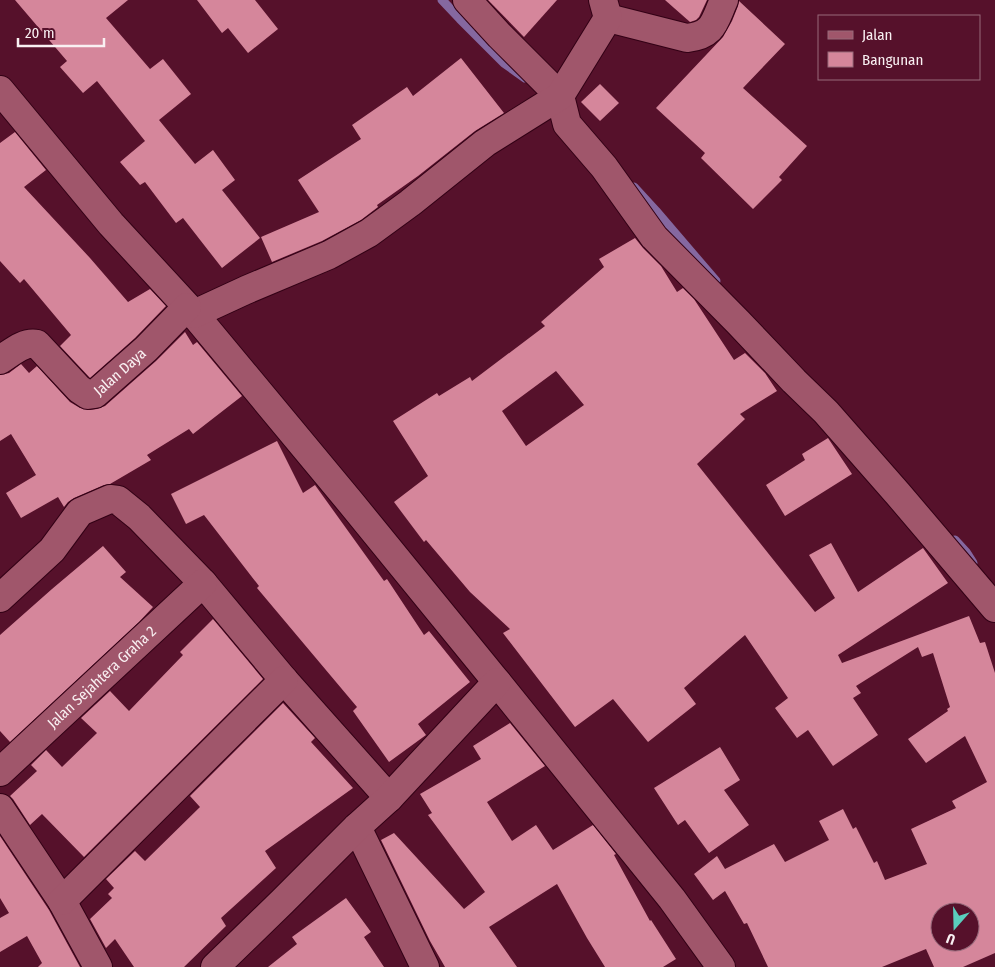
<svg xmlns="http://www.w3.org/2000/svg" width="995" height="967" font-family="'Fira Sans Condensed',sans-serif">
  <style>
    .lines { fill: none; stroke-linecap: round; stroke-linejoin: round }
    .stream { stroke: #8568a0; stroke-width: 9 }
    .building { fill: #d5869b; fill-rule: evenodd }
    .minor-casing { stroke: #320115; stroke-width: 30 }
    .minor { stroke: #a0566b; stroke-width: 28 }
    .labels { text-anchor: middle; stroke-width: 5; stroke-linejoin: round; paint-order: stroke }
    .street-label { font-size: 15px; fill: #f9f0f2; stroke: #56112b }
  </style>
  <rect width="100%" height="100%" fill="#56112b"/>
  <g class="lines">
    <!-- stream -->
    <g class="stream">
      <path d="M442,0L460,19L504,63L525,78"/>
      <path d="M634,187L656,211L716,281"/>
      <path d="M955,540L966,552L973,563"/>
    </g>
  </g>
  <!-- building -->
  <g class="building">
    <path d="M15,0H128L106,18L150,69L163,59L191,94L159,120L195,164L213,150L235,180L222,190L260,238L222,268L183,218L176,223L145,182L140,185L120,162L145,141L97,81L83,93L60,67L67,61Z"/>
    <path d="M197,0H255L278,29L248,53L228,28L222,33Z"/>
    <path d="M488,0H557L524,37Z"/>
    <path d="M665,0H707L699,17L696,20L690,22Z"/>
    <path d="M739,1L785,44L743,88L807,146L779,177L782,180L753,209L701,158L705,153L656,108L723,37L732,21L738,6Z"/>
    <path d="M461,58L504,113L475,131L418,176L377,205L378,207L361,220L322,241L272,262L261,237L319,212L298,180L361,139L352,125L407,87L413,96Z"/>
    <path d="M600,84L619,103L600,121L581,102Z"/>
    <path d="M15,132L46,170L24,187L90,258L128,302L150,289L166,306L135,338L90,378L60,346L71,335L24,279L20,283L0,261V143Z"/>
    <path d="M635,238L643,248L661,266L677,292L683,288L694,299L734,360L745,353L765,373L777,391L740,414L745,419L697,464L815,612L835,598L809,555L831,543L858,592L923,548L948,583L838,655L842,663L969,616L980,643L985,642L995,673V953L963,967H934L926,949L882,967H768L747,923L744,924L725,891L713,900L694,874L717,856L725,869L774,844L785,862L829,840L819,821L843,809L853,829L856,827L874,863L877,861L885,880L927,864L911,829L956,808L952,801L987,782L965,736L926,763L908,739L948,711L947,709L950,707L933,653L922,657L918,647L856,686L861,693L853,698L878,735L833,766L808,730L797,738L775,708L788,698L745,635L684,688L696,704L648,742L613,699L575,727L503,633L510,629L470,592L426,540L424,542L394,502L428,476L393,421L437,393L439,396L470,377L472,381L545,326L541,322L604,267L599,259ZM556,371L584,405L526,446L502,411ZM940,912H970V942H940Z"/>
    <path d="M185,332L193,345L197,342L242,396L193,434L189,429L147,455L151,460L110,484L104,485L74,498L68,502L64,507L58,497L21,518L6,493L36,475L11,434L0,441V375L9,373L21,364L29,373L37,366L70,402L80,408L90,410L97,409L105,406L156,361Z"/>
    <path d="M828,438L852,474L785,516L766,485L805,460L802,454Z"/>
    <path d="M277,441L303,493L315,485L384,581L387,579L424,635L429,631L470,682L418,724L426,735L389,762L353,711L357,707L257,588L259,586L204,515L186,524L171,494Z"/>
    <path d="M103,546L126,572L120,577L153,607L139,622L10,742L0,731V635L52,589Z"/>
    <path d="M213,619L263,679L84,857L42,814L30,825L13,799L10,796L37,771L31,765L46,750L62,767L97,733L81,718L110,691L129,711L183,655L180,652Z"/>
    <path d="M283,703L315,738L311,742L353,788L265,851L276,868L221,918L226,926L184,967H134L115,939L106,948L90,919L112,898L108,894L114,888L106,879L135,851L145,861L200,807L190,796Z"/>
    <path d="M510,723L545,766L487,802L512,841L536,825L553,850L593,825L616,854L614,855L650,921L651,920L676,959L663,967H605L587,938L557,884L489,927L517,967H445L430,941L381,840L394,833L464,909L485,892L428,815L432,813L420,794L481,759L473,746Z"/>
    <path d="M720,747L740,780L724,790L749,825L709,853L685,820L678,825L654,788Z"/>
    <path d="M0,836L49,910L80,967H38L42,963L27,936L0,952V918L9,913L0,898Z"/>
    <path d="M346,898L371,932L364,937L384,967H268L297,944L292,937Z"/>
  </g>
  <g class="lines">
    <!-- minor casing -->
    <g class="minor-casing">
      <g id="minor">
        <path d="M467,0L500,36L560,96L567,124L604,167L654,237L738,322L794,381L826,412L898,494L995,608"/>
        <path d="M608,18L687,38C714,35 714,22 724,0"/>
        <path d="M0,90L111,224L194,314L351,503L497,682L672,899L721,967"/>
        <path d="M194,314L246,290L329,255L369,233L410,203L485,143L560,96L608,18L603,0"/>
        <path id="s1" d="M0,360C11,353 24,341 37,344L79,389L88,395L95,394L146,349L187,307"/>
        <path d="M0,598L52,550L80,512L110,499L118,500L139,517L203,583L284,680L389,798"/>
        <path id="s2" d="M0,772L203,583"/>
        <path d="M0,808L62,901L98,967"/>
        <path d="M357,827L425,967"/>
        <path d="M62,901L284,680"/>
        <path d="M215,967L283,901L357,827L389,798L497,682"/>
      </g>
    </g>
    <!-- minor -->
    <use href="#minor" class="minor"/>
  </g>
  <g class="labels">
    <!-- street labels -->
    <g class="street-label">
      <text dy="5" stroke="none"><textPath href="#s1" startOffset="154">Jalan Daya</textPath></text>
      <text dy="5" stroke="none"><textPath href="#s2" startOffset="139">Jalan Sejahtera Graha 2</textPath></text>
    </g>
  </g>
  <!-- legend -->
  <rect x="818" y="15" width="162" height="65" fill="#56112b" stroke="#976a7b"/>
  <rect x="828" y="31" width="25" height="8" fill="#a0566b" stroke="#976a7b"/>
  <text x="862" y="40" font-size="15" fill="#f9f0f2">Jalan</text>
  <rect x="828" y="52" width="25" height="15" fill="#d5869b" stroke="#976a7b"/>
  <text x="862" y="65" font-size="15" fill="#f9f0f2">Bangunan</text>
  <!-- north arrow -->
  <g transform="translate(955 927) rotate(200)"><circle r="24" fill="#56112b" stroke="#976a7b"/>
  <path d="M0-4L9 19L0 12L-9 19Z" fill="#5acebd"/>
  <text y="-8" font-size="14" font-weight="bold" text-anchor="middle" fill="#f9f0f2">U</text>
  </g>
  <!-- scale -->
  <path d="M18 38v8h86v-8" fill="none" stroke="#f9f0f2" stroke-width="2.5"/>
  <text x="25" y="38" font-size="15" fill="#f9f0f2" stroke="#56112b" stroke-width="4" paint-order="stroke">20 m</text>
</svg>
